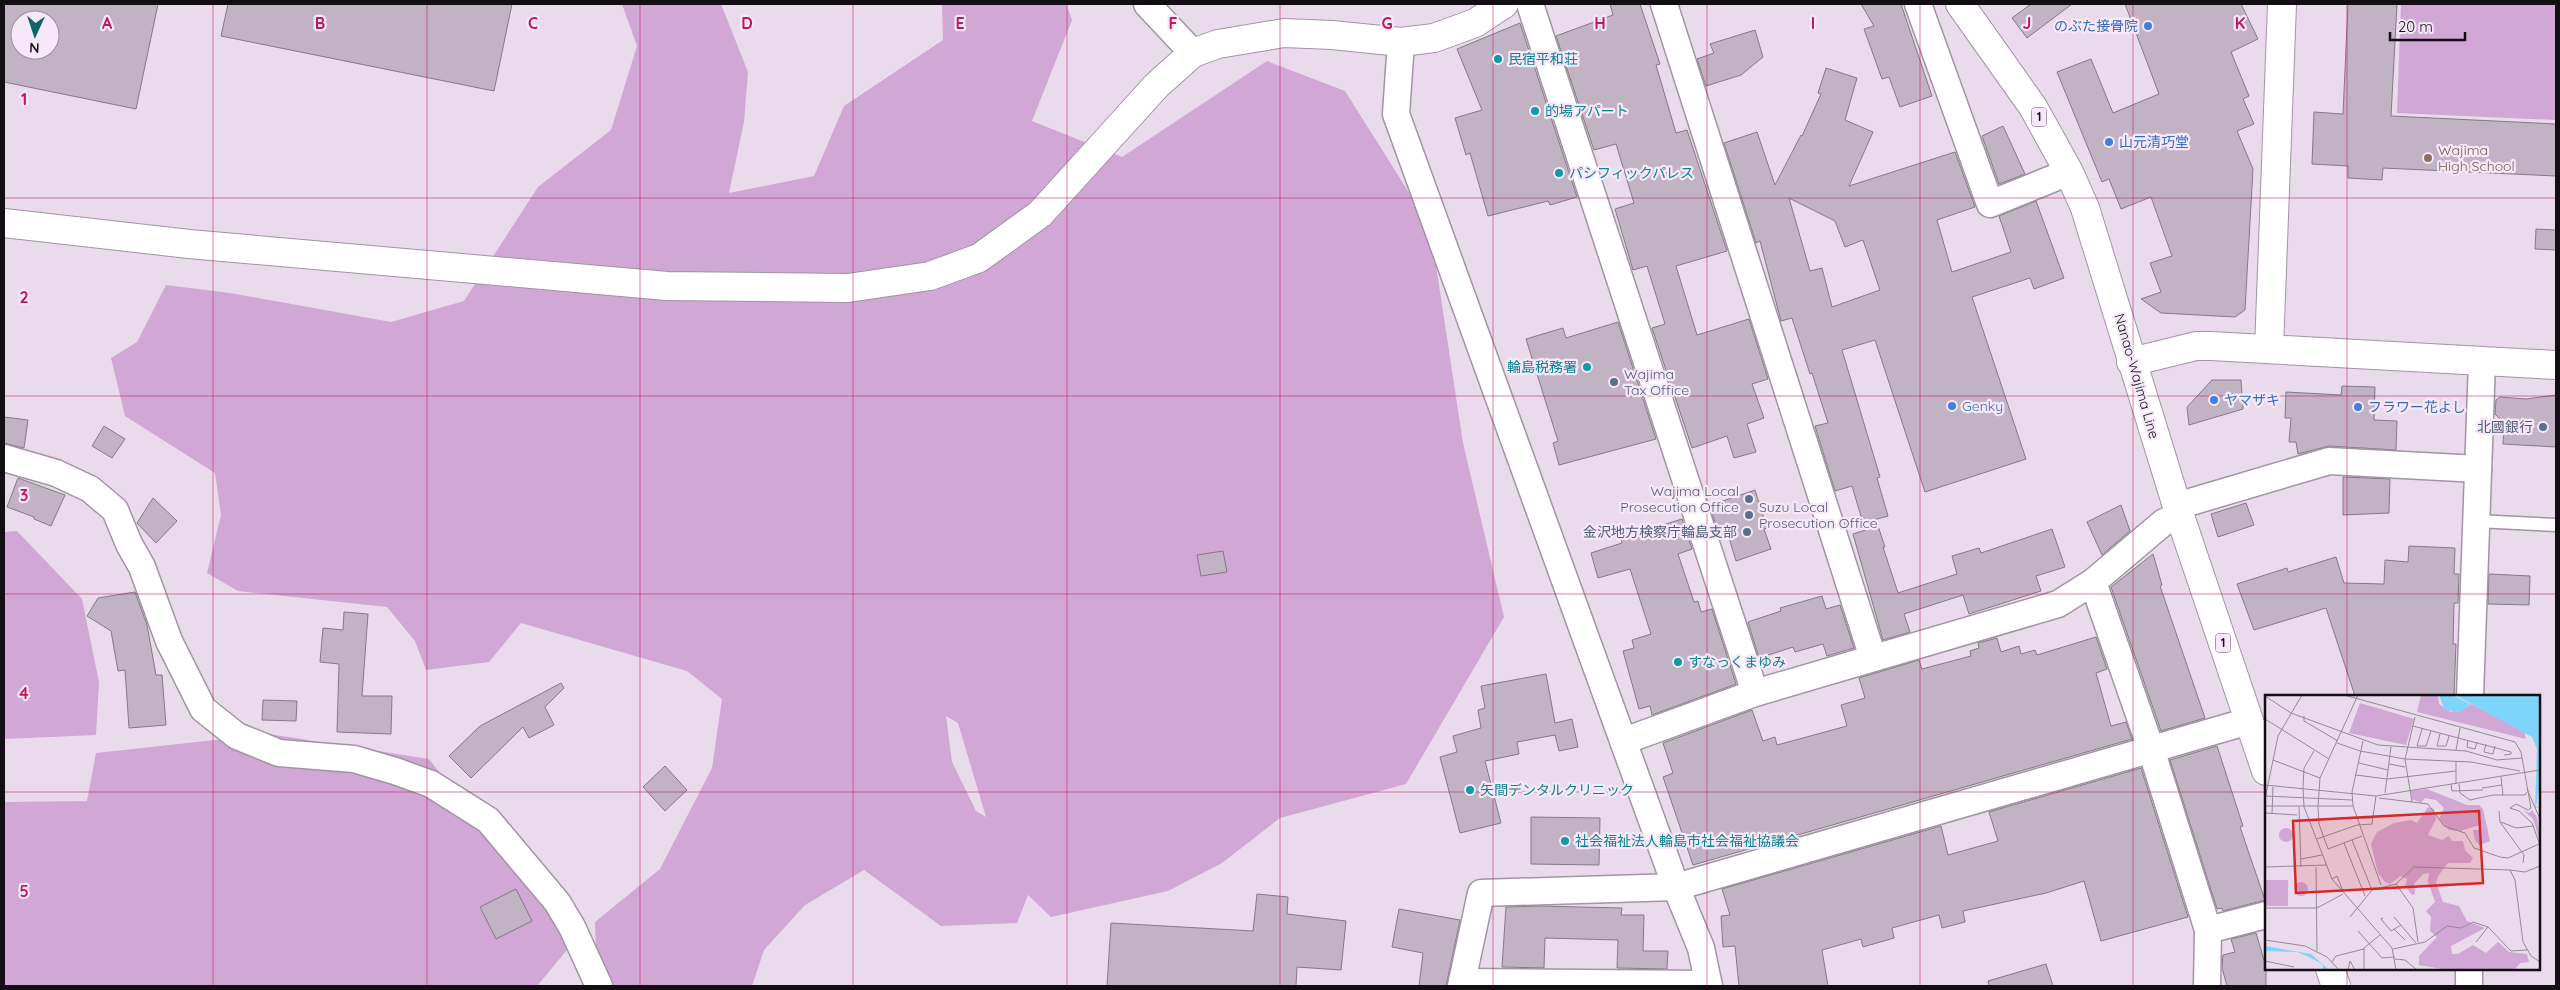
<svg xmlns="http://www.w3.org/2000/svg" width="2560" height="990" font-family="Quicksand,'Noto Sans JP',sans-serif">
  <style>
    .green { fill: #d0a7d5; fill-rule: evenodd }
    .building { fill: #c1b3c3; stroke: #857887; fill-rule: evenodd }
    .lines { fill: none; stroke-linecap: round; stroke-linejoin: round }
    .service-casing { stroke: #a194a3; stroke-width: 15 }
    .minor-casing { stroke: #a194a3; stroke-width: 29 }
    .tertiary-casing { stroke: #a194a3; stroke-width: 30 }
    .primary-casing { stroke: #a194a3; stroke-width: 30 }
    .service { stroke: #fff; stroke-width: 12 }
    .minor { stroke: #fff; stroke-width: 26 }
    .tertiary { stroke: #fff; stroke-width: 28 }
    .primary { stroke: #fff; stroke-width: 28 }
    .grid { fill: none; stroke: #c2185b; stroke-width: 1; stroke-opacity: 0.55 }
    .shop-dot { fill: #3f7fe0; stroke: #f7e8f9; stroke-width: 2 }
    .culture-dot { fill: #0f9aa8; stroke: #f7e8f9; stroke-width: 2 }
    .education-dot { fill: #8d6e63; stroke: #f7e8f9; stroke-width: 2 }
    .service-dot { fill: #5c6f8a; stroke: #f7e8f9; stroke-width: 2 }
    .labels { text-anchor: middle; stroke-width: 4.5; stroke-linejoin: round; paint-order: stroke }
    .shield { fill: #f7e8f9; stroke: #574f59; stroke-width: 1 }
    .shield-label { font-size: 12px; font-weight: bold; fill: #130e14 }
    .shop-label { font-size: 14px; fill: #366cbe; stroke: #f7e8f9; text-anchor: start }
    .culture-label { font-size: 14px; fill: #0d838f; stroke: #f7e8f9; text-anchor: start }
    .education-label { font-size: 14px; fill: #785e54; stroke: #f7e8f9; text-anchor: start }
    .service-label { font-size: 14px; fill: #4e5e75; stroke: #f7e8f9; text-anchor: end }
    .street-label { font-size: 14px; fill: #130e14; stroke: #f7e8f9 }
    .inset-road { fill: none; stroke: #948996; stroke-width: 1 }
    .view { fill: #d62828; fill-opacity: 0.15; stroke: #d62828; stroke-width: 2.5 }
    .inset-edge { fill: none; stroke: #130e14; stroke-width: 2.5 }
    .grid-label { font-size: 16px; text-anchor: middle; font-weight: bold; fill: #c2185b; stroke: #f7e8f9; stroke-width: 4.5; stroke-linejoin: round; paint-order: stroke }
  </style>
  <rect width="100%" height="100%" fill="#eadbec"/>
  <!-- green -->
  <g class="green">
    <path d="M622,4H721L748,72L744,122L729,193L814,176L844,106L943,40L942,4H1066L1072,20L1032,121L1122,157L1267,61L1345,91L1430,226L1463,443L1504,617L1406,784L1280,818L1222,863L1168,891L1051,917L1028,895L1017,923L941,926L864,870L805,905L764,950L752,986H597L595,922L660,869L712,768L722,699L687,671L521,623L489,662L426,670L415,641L387,607L238,591L207,573L221,515L215,473L125,416L111,358L137,342L166,285L230,293L391,322L464,301L538,187L611,130L637,46ZM946,716L958,723L986,817L976,811L952,762Z"/>
    <path d="M2401,4H2556V120L2397,113Z"/>
    <path d="M17,531L82,599L99,682L96,735L4,739V532Z"/>
    <path d="M269,734L429,759L509,862L555,915L567,950L537,986H4V802L87,801L96,753Z"/>
  </g>
  <!-- building -->
  <g class="building">
    <path d="M4,4H158L136,109L4,82ZM20,20H50V50H20Z"/>
    <path d="M228,4H512L494,91L221,36Z"/>
    <path d="M1610,4H1640L1660,64L1656,65L1676,133L1687,130L1727,251L1676,266L1697,335L1749,319L1768,379L1752,384L1764,418L1747,424L1756,452L1734,458L1727,436L1692,448L1652,328L1665,324L1647,266L1633,270L1615,209L1634,203L1616,144L1594,150L1556,36L1613,15Z"/>
    <path d="M1861,4H1901L1932,96L1900,107L1889,77L1882,79L1864,29L1874,26Z"/>
    <path d="M2031,4H2072L2027,38L2012,18Z"/>
    <path d="M2125,4H2241L2258,39L2231,52L2249,96L2243,99L2254,124L2237,131L2253,169L2245,310L2235,317L2161,313L2141,299L2161,292L2150,263L2172,256L2151,197L2121,209L2109,179L2102,182L2057,72L2091,59L2113,113L2159,94Z"/>
    <path d="M2348,4H2397L2391,116L2556,124V176L2383,168L2382,180L2348,178V166L2312,164L2314,112L2343,114Z"/>
    <path d="M1520,23L1577,197L1550,205L1548,201L1488,216L1470,153L1466,155L1455,118L1482,110L1457,49Z"/>
    <path d="M1755,30L1763,57L1741,75L1706,86L1697,59L1714,53L1710,44Z"/>
    <path d="M1826,68L1857,78L1845,120L1873,132L1849,186L1955,152L1975,207L1937,220L1952,272L2011,252L1999,216L2036,201L2064,278L2034,289L2030,278L1972,297L2026,459L1925,492L1875,340L1842,350L1880,477L1877,478L1888,516L1863,523L1852,486L1835,491L1815,426L1828,423L1812,373L1810,374L1792,318L1781,321L1760,241L1756,243L1724,143L1757,132L1775,185L1801,135L1802,136L1821,94L1818,93ZM1789,198L1835,221L1845,247L1863,240L1880,290L1832,307L1822,268L1810,271Z"/>
    <path d="M2003,126L2025,174L1999,184L1982,136Z"/>
    <path d="M2536,229L2556,230V250L2535,249Z"/>
    <path d="M1618,322L1656,439L1559,465L1553,443L1558,441L1526,339L1563,328L1566,338Z"/>
    <path d="M2212,380H2241L2243,409L2189,425L2187,407Z"/>
    <path d="M2342,386L2375,387L2374,420L2397,421L2396,450L2329,446L2298,454L2296,442H2289L2291,418H2285L2286,392L2341,395Z"/>
    <path d="M2556,395V447L2503,444L2504,423L2495,414L2496,400L2500,397L2526,399Z"/>
    <path d="M4,417L28,420L24,448L4,443Z"/>
    <path d="M104,426L125,439L112,458L92,446Z"/>
    <path d="M2343,477L2390,479L2389,513L2343,515Z"/>
    <path d="M18,478L65,495L51,526L34,519V517L7,507Z"/>
    <path d="M1755,490L1767,528L1764,529L1771,549L1736,561L1729,538L1721,540L1711,510L1718,507L1717,503Z"/>
    <path d="M153,498L177,521L156,543L137,523Z"/>
    <path d="M2246,503L2254,525L2218,537L2211,514Z"/>
    <path d="M2121,505L2130,531L2102,555L2087,522Z"/>
    <path d="M1682,519L1692,549L1678,554L1694,602L1698,601L1701,612L1712,609L1736,684L1652,715L1650,706L1639,709L1623,651L1634,648L1632,640L1651,634L1630,569L1598,578L1591,553L1622,543L1621,538Z"/>
    <path d="M1878,526L1885,547H1883L1898,593L1957,574L1952,556L1979,548L1981,553L2052,529L2065,567L2036,576L2041,591L1969,614L1963,595L1904,614L1910,632L1883,640L1853,534Z"/>
    <path d="M2409,546L2455,548L2454,574H2459L2458,603H2454L2453,644H2456L2454,696H2355L2326,608L2254,630L2237,584L2287,568L2288,572L2336,557L2344,583L2384,584L2385,560L2408,562Z"/>
    <path d="M1223,551L1227,572L1201,576L1197,555Z"/>
    <path d="M2153,554L2162,585L2160,586L2205,718L2161,731L2111,587Z"/>
    <path d="M2489,574L2530,576L2529,605L2488,604Z"/>
    <path d="M135,592L147,625L156,675H162L166,725L129,728L125,670L118,671L111,631L87,616L98,598Z"/>
    <path d="M1822,596L1826,609L1840,605L1854,648L1827,656L1823,644L1795,652L1793,647L1759,658L1748,622L1781,611L1780,608Z"/>
    <path d="M344,612L368,614L362,696H392L391,734L337,732L339,664L320,662L323,628L343,630Z"/>
    <path d="M2096,637L2107,669L2096,673L2111,726L2126,722L2132,739L1693,865L1663,777L1673,773L1663,743L1752,710L1763,741L1775,737L1777,745L1847,726L1841,705L1865,698L1859,678L1919,660L1922,669L1971,656L1970,651L1979,648L1978,643L1997,638L2001,652L2019,646L2021,654L2035,650L2037,655Z"/>
    <path d="M1546,674L1555,723L1572,719L1578,747L1559,751L1555,735L1517,742L1519,754L1485,761L1501,823L1460,833L1440,757L1457,752L1453,736L1481,728L1478,710L1485,708L1481,686Z"/>
    <path d="M561,683L564,688L545,707L554,725L529,738L523,727L471,778L449,756L480,726Z"/>
    <path d="M263,700L297,701L296,721L262,720Z"/>
    <path d="M2217,746L2243,826L2240,827L2265,900L2223,911L2222,908L2217,909L2170,760Z"/>
    <path d="M665,766L687,790L665,811L643,787Z"/>
    <path d="M2141,768L2188,917L2101,941L2084,881L2046,893L1963,911L1965,922L1942,928L1939,915L1892,928L1894,938L1863,947L1861,939L1822,950L1828,986H1739L1735,946L1723,947L1721,916L1730,915L1722,889L1941,826L1948,855L1998,841L1989,812Z"/>
    <path d="M1531,817L1600,818L1599,865L1531,864Z"/>
    <path d="M516,889L532,921L496,939L480,907Z"/>
    <path d="M1257,894L1288,897L1287,914L1346,921L1341,970L1297,967L1296,986H1107L1111,923L1253,931Z"/>
    <path d="M1540,906L1622,908L1621,915H1644L1643,951H1668L1667,969L1617,968L1618,940L1545,938L1544,968L1502,967L1506,907Z"/>
    <path d="M1399,909L1460,920L1446,986H1419L1423,953L1392,947Z"/>
    <path d="M2256,933L2266,967V986H2227L2222,968L2223,955L2235,952L2231,939Z"/>
    <path d="M2046,964L2053,986H1989L1988,981Z"/>
  </g>
  <g class="lines">
    <!-- service casing -->
    <g class="service-casing">
      <path id="service" d="M2476,521L2556,525"/>
    </g>
    <!-- minor casing -->
    <g class="minor-casing">
      <g id="minor">
        <path d="M1147,4L1193,53"/>
        <path d="M1530,4L1755,693"/>
        <path d="M1664,4L1873,658"/>
        <path d="M1918,4L1990,204L2069,172"/>
        <path d="M1401,42L1396,114L1676,887L1701,948L1709,986"/>
        <path d="M4,458L56,473L90,489L115,510L129,544L142,567L169,641L203,709L237,736L279,753L354,759L395,771L431,784L488,820L557,902L572,927L599,986"/>
        <path d="M2177,506L2329,461L2478,469"/>
        <path d="M2093,582L2164,522L2180,516"/>
        <path d="M2470,696L2482,361"/>
        <path d="M1624,741L1755,693L2058,604L2093,582L2151,749L2208,930L2207,986"/>
        <path d="M2208,930L2266,915"/>
        <path d="M1462,982L1708,984"/>
        <path d="M1461,986L1481,893L1676,887L2249,721"/>
        <path d="M2469,986V969"/>
      </g>
    </g>
    <!-- tertiary casing -->
    <g class="tertiary-casing">
      <g id="tertiary">
        <path d="M4,223L189,244L667,286L848,288L930,276L979,258L1040,214L1157,85L1193,53L1218,44L1284,33L1332,35L1401,42L1434,38L1475,23L1504,4"/>
        <path d="M2269,349L2282,4"/>
        <path d="M2131,362L2196,346H2211L2556,365"/>
      </g>
    </g>
    <!-- primary casing -->
    <g class="primary-casing">
      <g id="primary">
        <path d="M1960,4L2033,107L2069,172L2085,208L2180,516L2266,771"/>
        <path d="M2330,969L2336,986"/>
      </g>
    </g>
    <!-- service -->
    <use href="#service" class="service"/>
    <!-- minor -->
    <use href="#minor" class="minor"/>
    <!-- tertiary -->
    <use href="#tertiary" class="tertiary"/>
    <!-- primary -->
    <use href="#primary" class="primary"/>
  </g>
  <!-- grid -->
  <path class="grid" d="M213,4V986M427,4V986M640,4V986M853,4V986M1067,4V986M1280,4V986M1493,4V986M1707,4V986M1920,4V986M2133,4V986M2347,4V696M4,198H2556M4,396H2556M4,594H2556M4,792H2266M2539,792H2556M2347,969V986"/>
  <!-- markers -->
  <g class="shop-dot">
    <circle cx="2148" cy="26" r="5"/>
    <circle cx="2109" cy="142" r="5"/>
    <circle cx="2214" cy="400" r="5"/>
    <circle cx="1952" cy="406" r="5"/>
    <circle cx="2358" cy="407" r="5"/>
  </g>
  <g class="culture-dot">
    <circle cx="1498" cy="59" r="5"/>
    <circle cx="1535" cy="111" r="5"/>
    <circle cx="1559" cy="173" r="5"/>
    <circle cx="1587" cy="367" r="5"/>
    <circle cx="1678" cy="662" r="5"/>
    <circle cx="1470" cy="790" r="5"/>
    <circle cx="1565" cy="841" r="5"/>
  </g>
  <circle class="education-dot" cx="2428" cy="158" r="5"/>
  <g class="service-dot">
    <circle cx="1614" cy="382" r="5"/>
    <circle cx="2543" cy="427" r="5"/>
    <circle cx="1749" cy="499" r="5"/>
    <circle cx="1749" cy="515" r="5"/>
    <circle cx="1747" cy="532" r="5"/>
  </g>
  <g class="labels">
    <!-- shield labels -->
    <g class="shield">
      <rect x="2031.5" y="107.5" width="15" height="19" rx="4"/>
      <rect x="2215.5" y="633.5" width="15" height="19" rx="4"/>
    </g>
    <g class="shield-label">
      <text x="2039" y="121">1</text>
      <text x="2223" y="647">1</text>
    </g>
    <!-- shop labels -->
    <g class="shop-label">
      <text x="2138" y="31" text-anchor="end">のぶた接骨院</text>
      <text x="2119" y="147">山元清巧堂</text>
      <text x="2224" y="405">ヤマザキ</text>
      <text x="1962" y="411">Genky</text>
      <text x="2368" y="412">フラワー花よし</text>
    </g>
    <!-- culture labels -->
    <g class="culture-label">
      <text x="1508" y="64">民宿平和荘</text>
      <text x="1545" y="116">的場アパート</text>
      <text x="1569" y="178">パシフィックパレス</text>
      <text x="1577" y="372" text-anchor="end">輪島税務署</text>
      <text x="1688" y="667">すなっくまゆみ</text>
      <text x="1480" y="795">矢間デンタルクリニック</text>
      <text x="1575" y="846">社会福祉法人輪島市社会福祉協議会</text>
    </g>
    <!-- education labels -->
    <g class="education-label">
      <text x="2438" y="155">Wajima<tspan x="2438" dy="16">High School</tspan></text>
    </g>
    <!-- service labels -->
    <g class="service-label">
      <text x="1624" y="379" text-anchor="start">Wajima<tspan x="1624" dy="16">Tax Office</tspan></text>
      <text x="2533" y="432">北國銀行</text>
      <text x="1739" y="496">Wajima Local<tspan x="1739" dy="16">Prosecution Office</tspan></text>
      <text x="1759" y="512" text-anchor="start">Suzu Local<tspan x="1759" dy="16">Prosecution Office</tspan></text>
      <text x="1737" y="537">金沢地方検察庁輪島支部</text>
    </g>
    <!-- street labels -->
    <g class="street-label">
      <text transform="translate(2137 376) rotate(74)" y="5">Nanao-Wajima Line</text>
    </g>
  </g>
  <!-- overview -->
  <g transform="translate(2265 695)">
    <rect width="275" height="275" fill="#eadbec"/>
    <path d="M156,0H173L174,9L186,17L197,16L206,9L259,36L261,44L152,17ZM95,8L149,24L141,50L84,38ZM162,94L202,110H214L218,114L225,146L214,150L210,145L208,135H216L215,130L195,136L184,135L174,124L179,113L171,105L160,103L156,108L147,104L146,96ZM163,112L169,114L171,124L163,140L177,145L184,141L187,146H198L200,155L208,163L205,168H183L173,181L171,188L178,207L194,211L202,226L220,233L186,251L187,259H193L208,250L221,258L233,247L244,257L262,259L264,267L255,268L249,275H183L154,270V261L172,242L165,236L166,222L161,216L170,207L163,186L164,178L158,179L149,189L150,199L147,200L140,191L142,184L135,181L125,189L120,187L113,178L106,149L112,137L129,128L146,125L152,128ZM258,115L264,118L267,115L272,122L275,147L268,124ZM14 140a7 7 0 1 1 14 0a7 7 0 1 1-14 0ZM0,185H23V211H0ZM29 194a7 7 0 1 1 14 0a7 7 0 1 1-14 0Z" fill="#d0a7d5"/>
    <path d="M174,0H187L205,9L198,16L188,17L179,13ZM190,0H275V88L271,112H275L270,113L272,54L267,42ZM0,251L46,259L64,275H59L57,269L44,262L32,257L0,256Z" fill="#7dd5fc"/>
    <path class="inset-road" d="M79,0L250,47L256,57L266,113L263,115L251,109L245,113L254,116L267,128L275,150M93,0L55,83L53,112L54,129L63,154L97,141M0,1L26,18L113,50L201,56L232,65L257,63M39,21V26L73,46M0,24L64,64M148,31L246,57V59L239,60M157,34L152,51H161L166,36M175,39L172,51H181L184,41M203,45L202,52L210,54L212,47M98,46L87,97L88,111L116,190M72,48L95,56L140,64L206,67L255,76M221,49L219,57L228,59L230,51M191,55L195,33M8,65L55,83M94,68L123,75M124,69L140,72M91,80L122,84L191,76M236,82L238,100M191,88V66M186,89L187,96L218,95M194,89L195,98L205,105L228,100H260L262,97M0,90L111,101L275,75M38,92L39,73L49,56M38,92L39,112L67,184L127,253L131,275M217,93L237,90M262,94L275,124M120,98L126,52M0,101L87,105M114,103L163,109L179,131L200,138L209,153L235,162L243,163L274,149M0,104L13,41L37,0M147,107L140,64L150,22M0,111H88M34,112L36,172M234,116L235,127L259,160L258,168M0,118L32,120M7,119L8,92M90,123H108M236,127L251,133L269,131M52,144L92,130L107,129L111,101M87,145L107,195M79,148L100,201M36,164L57,160M0,172L61,170M51,172L52,256M245,175L260,177L275,171M67,184L72,181L78,196M131,189L148,213L153,247M0,213H52L78,199M85,222L107,195L131,189L149,172L245,175L250,185L258,247L266,261L275,267M129,222L151,248M118,223L116,224L126,236L136,230M129,234L140,245M93,236L117,263L130,262M0,245L40,251L62,262L74,275M211,247L223,232M128,254L160,247L182,231L196,233L208,227L223,232L246,256L262,255M130,264L140,265L152,275M0,266L29,272M67,267L71,261L99,254M83,275L85,266L90,275M99,275V253L115,240"/>
    <path class="view" d="M214,116L218,188L31,198L28,126Z"/>
    <rect width="275" height="275" class="inset-edge"/>
  </g>
  <g class="grid-label">
    <text x="107" y="29">A</text>
    <text x="320" y="29">B</text>
    <text x="533" y="29">C</text>
    <text x="747" y="29">D</text>
    <text x="960" y="29">E</text>
    <text x="1173" y="29">F</text>
    <text x="1387" y="29">G</text>
    <text x="1600" y="29">H</text>
    <text x="1813" y="29">I</text>
    <text x="2027" y="29">J</text>
    <text x="2240" y="29">K</text>
    <text x="24" y="105">1</text>
    <text x="24" y="303">2</text>
    <text x="24" y="501">3</text>
    <text x="24" y="699">4</text>
    <text x="24" y="897">5</text>
  </g>
  <!-- border -->
  <rect width="2560" height="990" fill="none" stroke="#130e14" stroke-width="10"/>
  <!-- north arrow -->
  <g transform="translate(35 35) rotate(183)"><circle r="24" fill="#f7e8f9" stroke="#9c919d"/>
  <path d="M0-4L9 19L0 12L-9 19Z" fill="#116267"/>
  <text y="-8" font-size="14" font-weight="bold" text-anchor="middle" fill="#130e14">N</text>
  </g>
  <!-- scale -->
  <path d="M2390 32v8h75v-8" fill="none" stroke="#130e14" stroke-width="2.5"/>
  <text x="2398" y="32" font-size="15" fill="#130e14" stroke="#f7e8f9" stroke-width="4" paint-order="stroke">20 m</text>
</svg>
